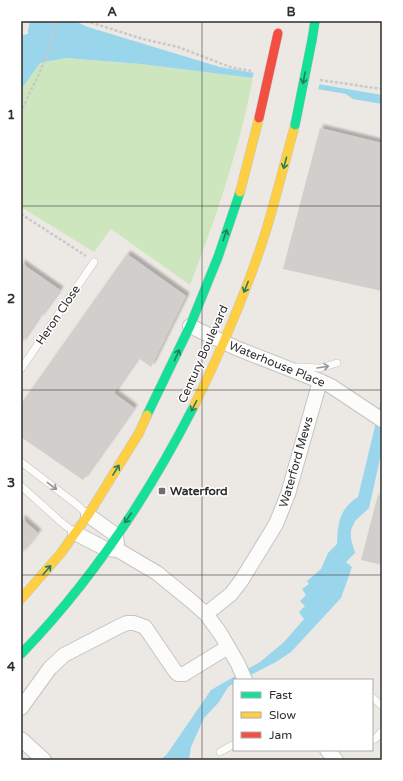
<svg xmlns="http://www.w3.org/2000/svg" width="403" height="781" font-family="'Varela Round',sans-serif">
  <style>
    .green { fill: #cee6be }
    .water { fill: #99d6ec }
    .pier { fill: #ece8e4 }
    .lines { fill: none; stroke-linecap: round; stroke-linejoin: round }
    .canal { stroke: #99d6ec; stroke-width: 16 }
    .building { fill: #d1cecb; filter: url(#shadow) }
    .lane-casing { stroke: #c5c4c5; stroke-width: 8 }
    .street-casing { stroke: #c5c4c5; stroke-width: 16 }
    .fast-casing { stroke: #c5c4c5; stroke-width: 10 }
    .slow-casing { stroke: #c5c4c5; stroke-width: 10 }
    .path { stroke: #c9c9c8; stroke-width: 2.5; stroke-dasharray: 3 2; stroke-linecap: butt }
    .lane { stroke: #fcfcfb; stroke-width: 7 }
    .street { stroke: #fcfcfb; stroke-width: 14 }
    .fast { stroke: #16e098; stroke-width: 9 }
    .slow { stroke: #ffcf43; stroke-width: 9 }
    .fast-bridge-casing { stroke: #c5c4c5; stroke-width: 10; stroke-linecap: butt }
    .jam-bridge-casing { stroke: #c5c4c5; stroke-width: 10; stroke-linecap: butt }
    .fast-bridge { stroke: #16e098; stroke-width: 9 }
    .jam-bridge { stroke: #f24e42; stroke-width: 9 }
    .oneway { stroke: #237e5e }
    .oneway2 { stroke: #959594 }
    .grid { fill: none; stroke: #2e2e2e; stroke-width: 1; stroke-opacity: 0.55 }
    .poi-dot { fill: #706f6e; stroke: #fff; stroke-width: 1.5 }
    .labels { text-anchor: middle; stroke-width: 3; stroke-linejoin: round; paint-order: stroke }
    .street-label { font-size: 12px; fill: #2e2e2e; stroke: #fff }
    .poi-label { font-size: 12px; font-weight: bold; fill: #2e2e2e; stroke: #fff; text-anchor: start }
    .neatline { fill: none; stroke: #2e2e2e; stroke-width: 1.5 }
    .grid-label { font-size: 13px; text-anchor: middle; font-weight: bold; fill: #2e2e2e }
  </style>
  <defs>
    <filter id="shadow"><feDropShadow dx="3.5" dy="-3.5" stdDeviation="1" flood-color="#0004"/></filter>
  </defs>
  <rect width="100%" height="100%" fill="#ece8e4"/>
  <!-- green -->
  <path class="green" d="M66,58L141,64L253,78C239,150 216,218 190,285L111,229L94,252L21,207V90L40,63Z"/>
  <!-- water -->
  <g class="water">
    <path d="M38,21H75L88,27L220,67L382,95V104L353,99L346,94L253,78L141,64L66,58L40,63L21,90V36L36,31Z"/>
    <path d="M382,397V450L369,508L355,521L351,530V539L355,553L346,562L352,567L341,598L291,652L276,662L241,680H234V683L228,687L219,702L204,718L191,747L189,760H160L167,754L211,690L260,662L284,642L304,619L299,612L305,606L300,601L306,595L302,589L309,584L307,581L321,569L328,553L337,544C338,523 339,509 358,497Z"/>
  </g>
  <!-- pier -->
  <path class="pier" d="M254,71L320,82L318,91L252,80Z"/>
  <g class="lines">
    <!-- canal -->
    <path class="canal" d="M36,31L38,21"/>
  </g>
  <!-- building -->
  <g class="building">
    <path d="M320,128L382,143V291L283,269Z"/>
    <path d="M127,254L186,296L151,367L138,358L114,393L134,408L83,480L21,437V404Z"/>
    <path d="M21,263L60,290L40,318L39,317L21,344Z"/>
    <path d="M378,495L382,496V565L361,560Z"/>
    <path d="M21,518L38,533L21,554Z"/>
  </g>
  <g class="lines">
    <!-- lane casing -->
    <g class="lane-casing">
      <g id="lane">
        <path d="M297,367L320,368L337,363"/>
        <path d="M21,369L94,262"/>
        <path d="M21,462L76,504L87,514"/>
        <path d="M21,486L61,522L75,533"/>
        <path d="M372,697L382,706"/>
        <path d="M375,739L382,731"/>
        <path d="M220,752L234,744"/>
      </g>
    </g>
    <!-- street casing -->
    <g class="street-casing">
      <g id="street">
        <path d="M190,326L236,348L320,381L331,386L382,420"/>
        <path d="M88,515L116,535L117,544"/>
        <path d="M75,533L106,549L118,550L157,573L190,600L206,614L220,633L238,664L245,680"/>
        <path d="M206,614L231,594L241,581L276,524L288,494L320,381"/>
        <path d="M21,708L50,668L64,655L120,626L127,623H134L145,627L175,671L178,674H184L228,647"/>
        <path d="M21,739L44,760"/>
        <path d="M327,750L336,760"/>
      </g>
    </g>
    <!-- fast casing -->
    <g class="fast-casing">
      <g id="fast">
        <path d="M312,40L315,21"/>
        <path d="M147,415L190,326L218,257L240,192"/>
        <path d="M21,654C90,583 149,494 194,406"/>
      </g>
    </g>
    <!-- slow casing -->
    <g class="slow-casing">
      <g id="slow">
        <path d="M240,192L259,118"/>
        <path d="M194,406C221,351 246,293 265,234C276,198 285,161 295,125"/>
        <path d="M21,599L61,553L88,515L139,433L147,415"/>
      </g>
    </g>
    <!-- path -->
    <g class="path">
      <path d="M86,21L143,39L178,47L233,68L252,71"/>
      <path d="M320,80L382,89"/>
      <path d="M21,113C33,82 52,56 55,21"/>
      <path d="M21,214L86,256"/>
    </g>
    <!-- lane -->
    <use href="#lane" class="lane"/>
    <!-- street -->
    <use href="#street" class="street"/>
    <!-- fast -->
    <use href="#fast" class="fast"/>
    <!-- slow -->
    <use href="#slow" class="slow"/>
    <!-- fast-bridge casing -->
    <g class="fast-bridge-casing">
      <path id="fast-bridge" d="M295,125L312,40"/>
    </g>
    <!-- jam-bridge casing -->
    <g class="jam-bridge-casing">
      <path id="jam-bridge" d="M259,118L278,33"/>
    </g>
    <!-- fast-bridge -->
    <use href="#fast-bridge" class="fast-bridge"/>
    <!-- jam-bridge -->
    <use href="#jam-bridge" class="jam-bridge"/>
  </g>
  <!-- one-way arrows -->
  <defs><path id="oneway-shaft" d="M-6 0H5M1.5-3L5.5 0L1.5 3" fill="none" stroke-width="1.6" stroke-linecap="round" stroke-linejoin="round"/></defs>
  <g class="oneway">
    <use href="#oneway-shaft" transform="translate(304 78) rotate(101)"/>
    <use href="#oneway-shaft" transform="translate(285 163) rotate(105)"/>
    <use href="#oneway-shaft" transform="translate(225 235) rotate(-71)"/>
    <use href="#oneway-shaft" transform="translate(246 287) rotate(112)"/>
    <use href="#oneway-shaft" transform="translate(177 355) rotate(-66)"/>
    <use href="#oneway-shaft" transform="translate(194 406) rotate(117)"/>
    <use href="#oneway-shaft" transform="translate(116 470) rotate(-58)"/>
    <use href="#oneway-shaft" transform="translate(128 518) rotate(124)"/>
    <use href="#oneway-shaft" transform="translate(47 570) rotate(-49)"/>
  </g>
  <g class="oneway2">
    <use href="#oneway-shaft" transform="translate(323 367) rotate(-9)"/>
    <use href="#oneway-shaft" transform="translate(52 486) rotate(37)"/>
  </g>
  <!-- grid -->
  <path class="grid" d="M202,21V760M21,206H382M21,390H382M21,575H382"/>
  <!-- markers -->
  <rect class="poi-dot" x="158" y="487" width="8" height="8" rx="2"/>
  <g class="labels">
    <!-- street labels -->
    <g class="street-label">
      <text transform="translate(58 315) rotate(-56)" y="4">Heron Close</text>
      <text transform="translate(203 354) rotate(-66)" y="4">Century Boulevard</text>
      <text transform="translate(277 364) rotate(22)" y="4">Waterhouse Place</text>
      <text transform="translate(296 462) rotate(-74)" y="4">Waterford Mews</text>
    </g>
    <!-- poi labels -->
    <g class="poi-label">
      <text x="170" y="495">Waterford</text>
    </g>
  </g>
  <!-- border -->
  <rect width="403" height="781" fill="none" stroke="#ffffff" stroke-width="44"/>
  <!-- legend -->
  <rect x="233" y="679" width="140" height="72" fill="#ffffff" stroke="#ababab"/>
  <rect x="241" y="692" width="20" height="6" fill="#16e098" stroke="#ababab"/>
  <text x="269" y="699" font-size="12" fill="#2e2e2e">Fast</text>
  <rect x="241" y="712" width="20" height="6" fill="#ffcf43" stroke="#ababab"/>
  <text x="269" y="719" font-size="12" fill="#2e2e2e">Slow</text>
  <rect x="241" y="732" width="20" height="6" fill="#f24e42" stroke="#ababab"/>
  <text x="269" y="739" font-size="12" fill="#2e2e2e">Jam</text>
  <rect x="22" y="22" width="359" height="737" class="neatline"/>
  <g class="grid-label">
    <text x="112" y="16">A</text>
    <text x="291" y="16">B</text>
    <text x="11" y="119">1</text>
    <text x="11" y="303">2</text>
    <text x="11" y="487">3</text>
    <text x="11" y="671">4</text>
  </g>
</svg>
